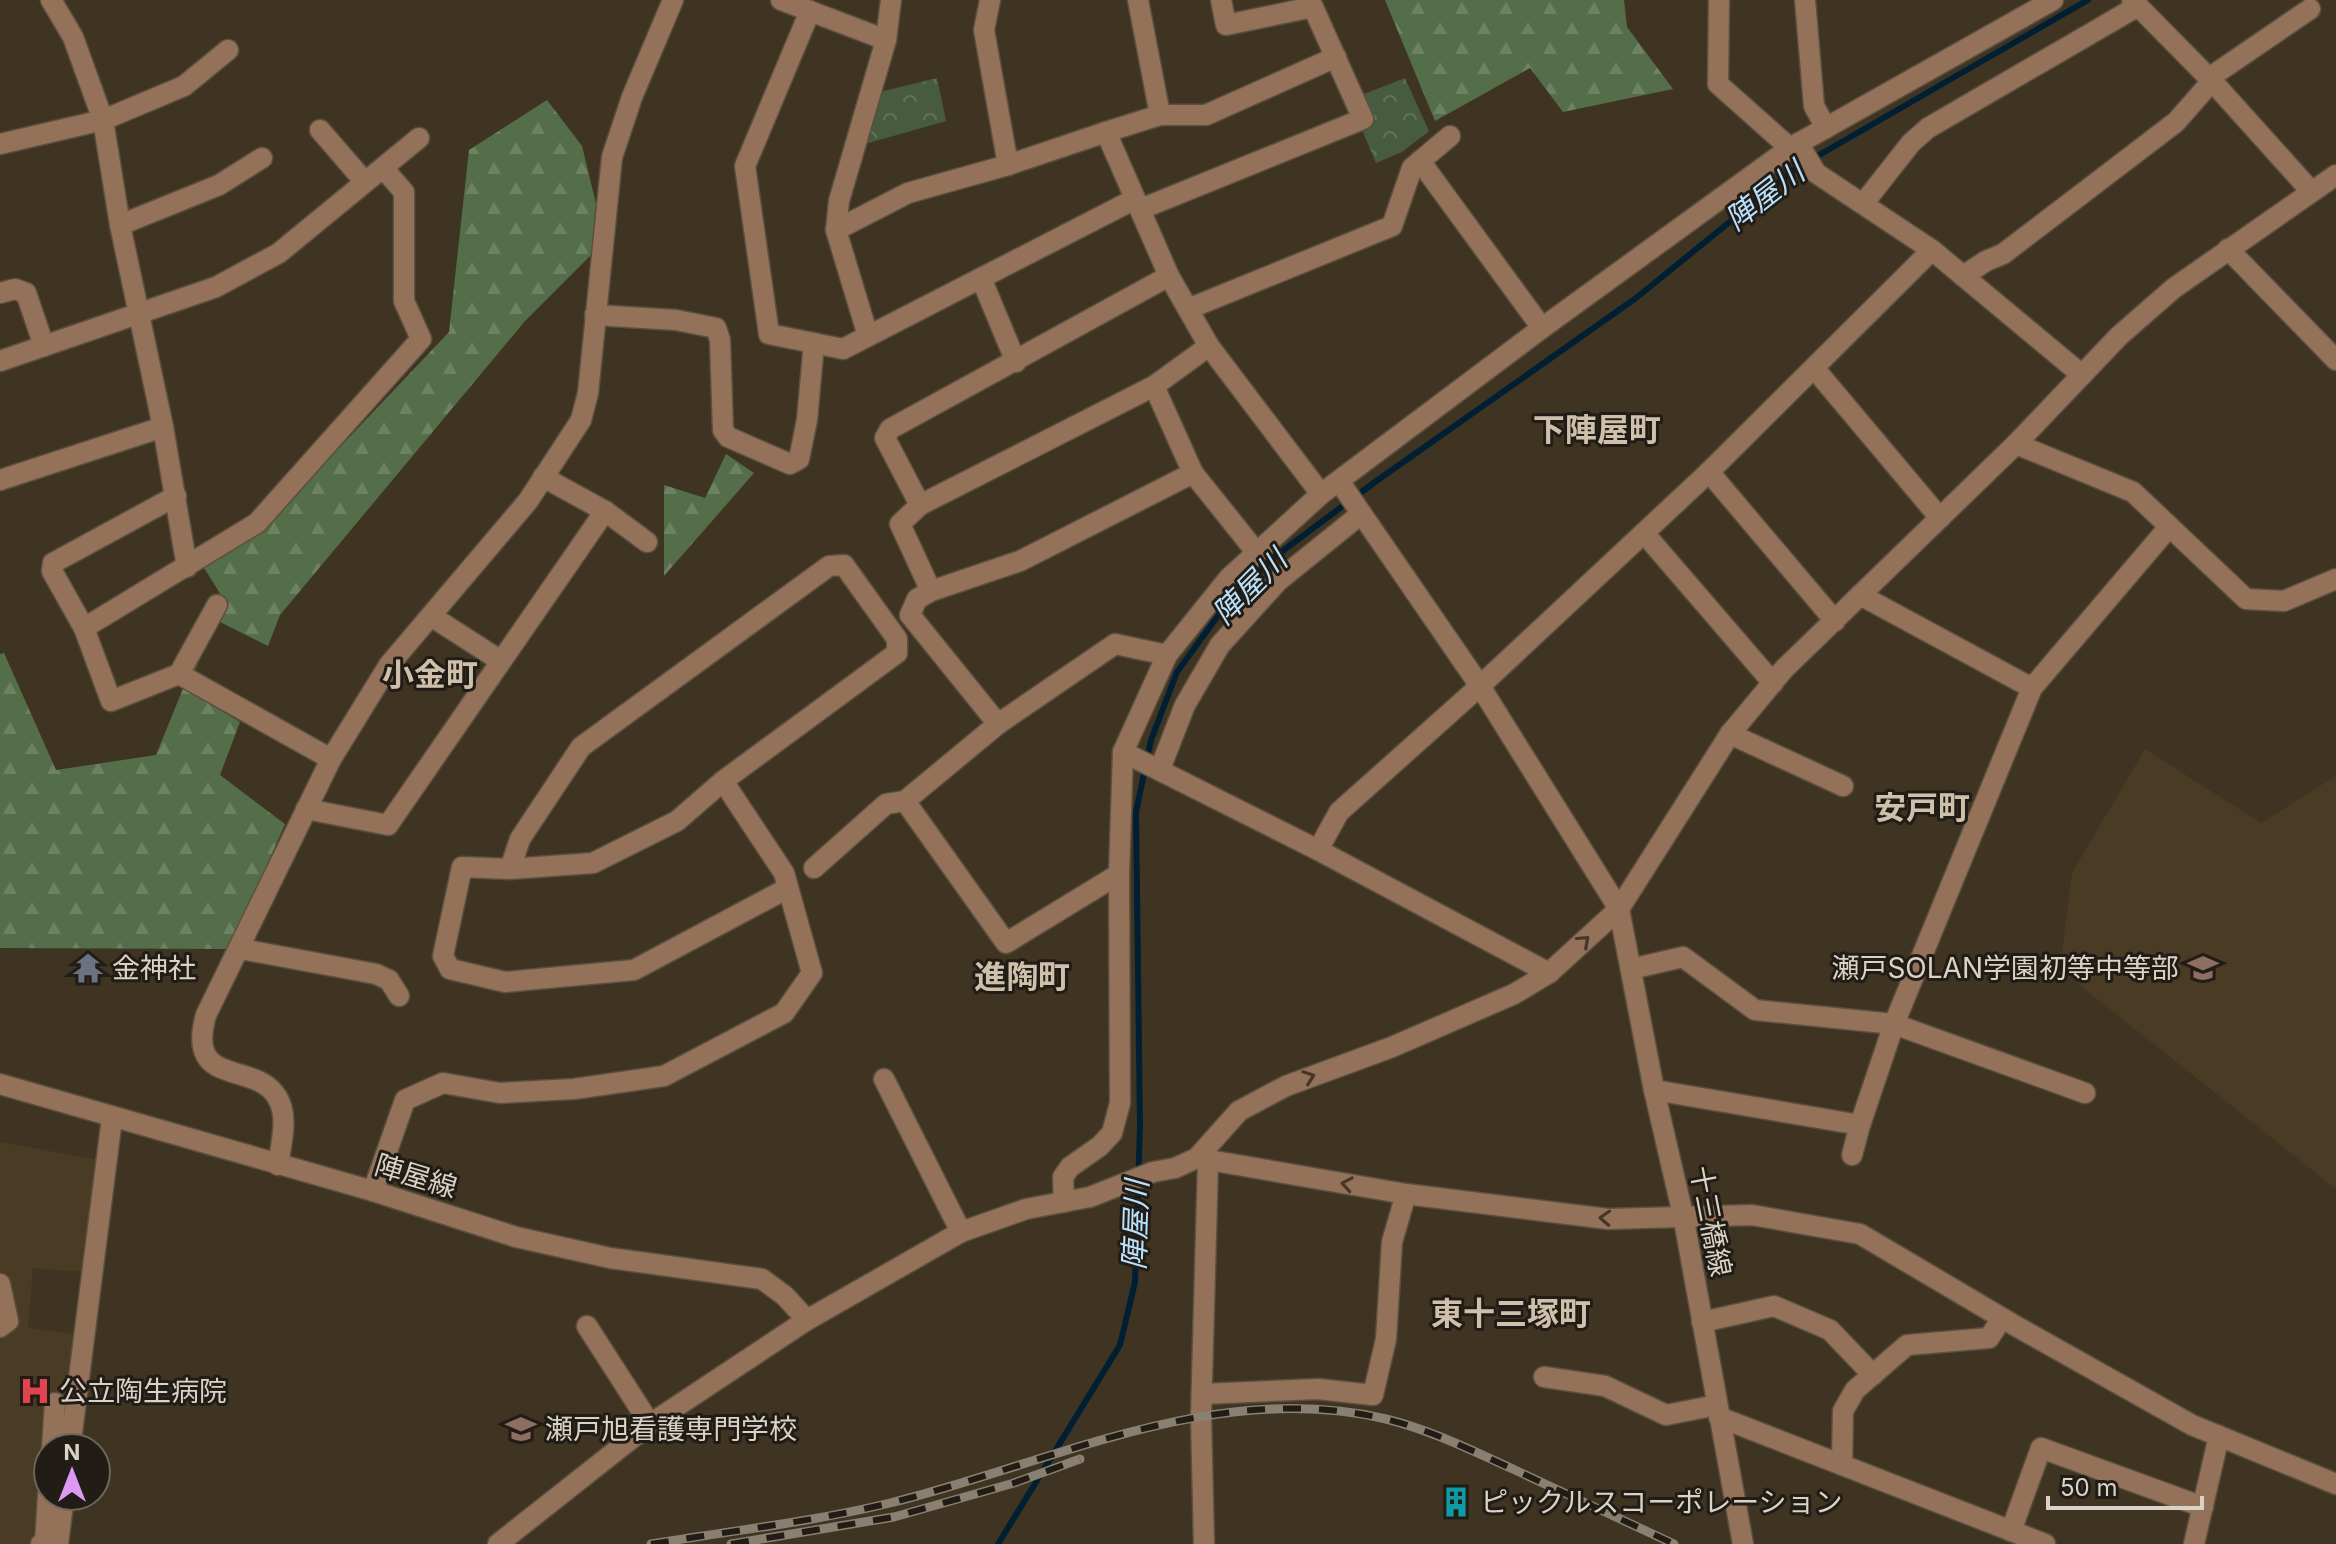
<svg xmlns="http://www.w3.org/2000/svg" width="2336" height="1544" font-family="Inter,'Noto Sans JP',sans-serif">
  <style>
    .built { fill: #4a3c24 }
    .forest { fill: url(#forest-firs) }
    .park { fill: url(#park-crowns) }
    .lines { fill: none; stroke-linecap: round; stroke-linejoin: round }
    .stream { stroke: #001f32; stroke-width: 6 }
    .minor-casing { stroke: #5b5040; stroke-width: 23 }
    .minor { stroke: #947159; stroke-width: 20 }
    .rail-casing { stroke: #898071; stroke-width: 9 }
    .rail { stroke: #211c15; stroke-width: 6; stroke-dasharray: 18; stroke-linecap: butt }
    .oneway { stroke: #443629 }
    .labels { text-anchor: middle; stroke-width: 6; stroke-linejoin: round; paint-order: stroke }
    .poi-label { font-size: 28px; fill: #d9d2c7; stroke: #211c15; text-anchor: start }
    .street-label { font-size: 28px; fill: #d9d2c7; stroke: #211c15 }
    .water-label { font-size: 30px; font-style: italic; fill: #b9e1fc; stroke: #211c15 }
    .quarter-label { font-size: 32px; font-weight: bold; fill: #cec0ab; stroke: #211c15 }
  </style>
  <defs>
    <pattern id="forest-firs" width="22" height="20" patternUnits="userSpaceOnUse" patternTransform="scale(2)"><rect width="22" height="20" fill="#546e49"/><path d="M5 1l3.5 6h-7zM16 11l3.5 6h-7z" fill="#6c8262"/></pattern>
    <pattern id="park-crowns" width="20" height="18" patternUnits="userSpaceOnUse" patternTransform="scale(2)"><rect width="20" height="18" fill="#475b3f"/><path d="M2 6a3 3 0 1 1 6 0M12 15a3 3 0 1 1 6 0" fill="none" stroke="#617259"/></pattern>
  </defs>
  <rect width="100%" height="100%" fill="#3f3422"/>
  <!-- built -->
  <g class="built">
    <path d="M2145,749L2261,823L2336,776V1189L2077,983L2062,952L2072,873Z"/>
    <path d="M0,1142L99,1160L83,1272L33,1268L28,1328L74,1334L64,1448H48V1496L55,1544H0Z"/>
  </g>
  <!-- forest -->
  <g class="forest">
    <path d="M1385,0H1624L1627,27L1673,89L1563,112L1530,68L1435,121Z"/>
    <path d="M547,100L582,146L605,241L525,321L280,615L268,646L216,620L187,690L240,722L220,775L285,824L230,949L0,948V654L4,653L56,770L156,755L221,595L204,568L265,526L449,332L469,150Z"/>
    <path d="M726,454L754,473L664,576V485L705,498Z"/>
  </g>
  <!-- park -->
  <g class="park">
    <path d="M937,78L946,121L865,144L880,92Z"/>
    <path d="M1405,78L1429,131L1402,152L1376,163L1360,125L1359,96Z"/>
  </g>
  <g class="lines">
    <!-- stream -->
    <path class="stream" d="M998,1544L1120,1345L1135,1282L1140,1126L1136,812L1151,740L1177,672L1220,613L1269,561L1375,482L1636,298L1795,169L2088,0"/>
    <!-- minor casing -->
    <g class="minor-casing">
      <g id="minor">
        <path d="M51,0L73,37L103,120L120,225L163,427L187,567"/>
        <path d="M781,0L886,40"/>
        <path d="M990,0L984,30L1008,165L1106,132L1169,276L1209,346L1321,494"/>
        <path d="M1138,0L1160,115"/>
        <path d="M1719,0L1718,84L1790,148"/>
        <path d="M1805,0L1814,106L1826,128"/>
        <path d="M2132,0L2212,81L2310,190"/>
        <path d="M810,11L745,166L769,334L843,349L1135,199"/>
        <path d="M2209,78L2310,9"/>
        <path d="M320,130L365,182"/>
        <path d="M1106,132L1160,115H1206L1336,57"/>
        <path d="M1798,143L1816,173L1932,250L2082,375"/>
        <path d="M0,144L103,120L184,86L228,50"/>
        <path d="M1420,161L1542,328"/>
        <path d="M1863,204L1911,143L1928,128L2138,6"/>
        <path d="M1141,209L1363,119L1313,7L1226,25L1221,0"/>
        <path d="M120,225L219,185L262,158"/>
        <path d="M836,230L908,193L1008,165"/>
        <path d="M2228,249L2336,360"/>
        <path d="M1963,276L1986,261L2003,254L2176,122L2212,81"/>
        <path d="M981,278L1016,362"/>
        <path d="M0,293L15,289L26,293L44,346"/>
        <path d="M1188,309L1392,226L1412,168L1450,136"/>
        <path d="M595,315L676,320L716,328L720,340L723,430L728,437L790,464L799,459L807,420L814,343"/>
        <path d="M868,336L836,230L839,201L886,40L891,0"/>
        <path d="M0,361L216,287L279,253L419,138"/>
        <path d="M1814,368L1940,518"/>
        <path d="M1154,386L1193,473L1257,553"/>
        <path d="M2016,444L2133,492L2246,599L2284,601L2336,579"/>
        <path d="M1709,472L1835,621"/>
        <path d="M543,477L605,511L647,542"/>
        <path d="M0,480L163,427"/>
        <path d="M1339,481L1480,686L1619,909L1654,1090L1683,1215L1743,1544"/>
        <path d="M920,505L885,438L890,429L1169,276"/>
        <path d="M1644,533L1773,683"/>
        <path d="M931,591L1020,561L1193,473"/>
        <path d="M1860,595L2032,688"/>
        <path d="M217,605L179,674L331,759"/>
        <path d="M431,616L501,661"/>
        <path d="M84,628L52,571L53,563L176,496"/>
        <path d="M1167,655L1115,644L998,724L910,615L917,599L931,591L900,524L920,505L1154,386L1209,346"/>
        <path d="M179,674L111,701L84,628L257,523L421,339L404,301V192L383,168"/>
        <path d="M1730,734L1843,786"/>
        <path d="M1123,752L1318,850L1549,973"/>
        <path d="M1160,769L1185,705L1220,645L1278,581L1361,514"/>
        <path d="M905,801L1006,943L1119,874"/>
        <path d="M306,809L388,825L605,511"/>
        <path d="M1318,850L1339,812L1480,686L1709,472L1932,250"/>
        <path d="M814,868L886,804L905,801L998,724"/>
        <path d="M510,869L520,839L581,747L829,566L844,565L897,639V653L723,781L677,821L593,863L510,869L462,867L443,956L450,969L505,982L634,970L788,888"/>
        <path d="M241,949L376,974L389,980L399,996"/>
        <path d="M1631,969L1683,957L1755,1010L1894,1024L2085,1093"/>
        <path d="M884,1079L961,1232"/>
        <path d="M0,1084L373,1191L516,1237L610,1258L762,1279L785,1296L807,1320"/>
        <path d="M1654,1090L1860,1125L1894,1024L2032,688L2169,527"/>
        <path d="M1852,1155L1860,1125"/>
        <path d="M1197,1158L1406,1194L1608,1219L1752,1215L1860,1234L2014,1325L2192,1425L2336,1484"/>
        <path d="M278,1165C281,1145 289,1115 277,1097C255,1060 185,1089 206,1015L331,759L389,665L528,501L581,420L588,393L612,157L632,97L673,0"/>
        <path d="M373,1191L405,1100L443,1083L500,1093L574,1089L664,1076L784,1013L812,973L784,873L723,781"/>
        <path d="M1064,1202L1063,1177L1070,1167L1100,1146L1112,1133L1120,1103L1119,874L1123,752L1167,655L1229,578L1321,494L1542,328L1790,148L2053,0"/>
        <path d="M0,1284L8,1321L0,1327"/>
        <path d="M1702,1322L1774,1306L1830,1330L1873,1375"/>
        <path d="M587,1326L650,1424"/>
        <path d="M1544,1377L1605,1386L1666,1415L1717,1405"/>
        <path d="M1202,1394L1318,1389L1373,1395L1386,1339L1392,1242L1406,1194"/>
        <path d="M1719,1417L2045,1544"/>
        <path d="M52,1448L55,1403"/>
        <path d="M70,1448L112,1118"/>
        <path d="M1842,1464L1843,1411L1855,1390L1907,1345L1989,1338L2002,1318"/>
        <path d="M2011,1531L2041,1448L2203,1507"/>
        <path d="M41,1544L45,1543L48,1496"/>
        <path d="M58,1544L64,1496"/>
        <path d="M498,1544L650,1424L807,1320L961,1232L1026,1209L1090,1197L1153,1172L1175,1168L1197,1158L1239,1111L1286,1086L1392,1047L1514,994L1549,973L1619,909L1730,734L1784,669L2016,444L2119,336L2174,288L2336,175"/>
        <path d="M1204,1544L1201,1416L1208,1161"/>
        <path d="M2194,1544L2219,1436"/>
      </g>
    </g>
    <!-- minor -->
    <use href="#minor" class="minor"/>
    <!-- rail casing -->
    <g class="rail-casing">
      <g id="rail">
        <path d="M651,1544C730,1531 812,1522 890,1503C1052,1463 1215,1379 1386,1419C1431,1430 1473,1451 1515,1470C1568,1495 1621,1519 1674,1544"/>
        <path d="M731,1544L894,1517L1014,1483L1080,1459"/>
      </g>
    </g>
    <!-- rail -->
    <use href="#rail" class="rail"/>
  </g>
  <!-- one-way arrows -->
  <defs><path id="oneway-chevron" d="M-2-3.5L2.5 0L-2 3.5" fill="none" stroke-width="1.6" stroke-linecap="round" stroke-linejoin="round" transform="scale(2)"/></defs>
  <g class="oneway">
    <use href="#oneway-chevron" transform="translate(1584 941) rotate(-42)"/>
    <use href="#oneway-chevron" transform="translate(1309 1077) rotate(-20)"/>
    <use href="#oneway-chevron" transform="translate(1347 1184) rotate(-170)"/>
    <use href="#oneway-chevron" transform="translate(1605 1218) rotate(-177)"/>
  </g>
  <!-- icons -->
  <defs>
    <g id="temple-bare" transform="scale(2.4)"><path d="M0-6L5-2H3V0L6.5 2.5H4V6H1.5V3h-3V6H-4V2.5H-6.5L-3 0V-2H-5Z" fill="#6b7280" stroke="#211c15" stroke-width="2.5" paint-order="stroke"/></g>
    <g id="school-bare" transform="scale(2.4)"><path d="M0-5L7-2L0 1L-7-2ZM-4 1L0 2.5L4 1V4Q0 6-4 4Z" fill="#8d6e63" stroke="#211c15" stroke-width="2.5" paint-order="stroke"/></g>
    <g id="hospital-bare" transform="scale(2.4)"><path d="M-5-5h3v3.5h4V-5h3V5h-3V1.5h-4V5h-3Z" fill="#e0444e" stroke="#211c15" stroke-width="2.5" paint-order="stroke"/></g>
    <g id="university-bare" transform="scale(2.4)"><path d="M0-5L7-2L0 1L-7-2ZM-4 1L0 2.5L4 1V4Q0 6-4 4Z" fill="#8d6e63" stroke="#211c15" stroke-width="2.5" paint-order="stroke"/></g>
    <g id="building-bare" transform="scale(2.4)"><path d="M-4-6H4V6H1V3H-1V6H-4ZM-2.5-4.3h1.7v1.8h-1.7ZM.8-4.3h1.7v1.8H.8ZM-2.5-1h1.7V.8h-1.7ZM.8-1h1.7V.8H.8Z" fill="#0f9aa8" stroke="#211c15" stroke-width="2.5" paint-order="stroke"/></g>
  </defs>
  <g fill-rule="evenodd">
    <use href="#temple-bare" x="88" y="968"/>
    <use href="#school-bare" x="2203" y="968"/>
    <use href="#hospital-bare" x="35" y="1391"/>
    <use href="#university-bare" x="521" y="1429"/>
    <use href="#building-bare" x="1456" y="1502"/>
  </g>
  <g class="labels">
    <!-- poi labels -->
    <g class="poi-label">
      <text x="112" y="978">金神社</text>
      <text x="2179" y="978" text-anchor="end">瀬戸SOLAN学園初等中等部</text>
      <text x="59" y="1401">公立陶生病院</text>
      <text x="545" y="1439">瀬戸旭看護専門学校</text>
      <text x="1480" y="1512">ピックルスコーポレーション</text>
    </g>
    <!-- street labels -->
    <g class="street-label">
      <text transform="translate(416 1176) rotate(17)" y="10">陣屋線</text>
      <text transform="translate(1711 1221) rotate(79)" y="10">十三橋線</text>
    </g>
    <!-- water labels -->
    <g class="water-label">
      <text transform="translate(1765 196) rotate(-38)" y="10">陣屋川</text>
      <text transform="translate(1250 587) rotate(-45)" y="10">陣屋川</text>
      <text transform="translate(1136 1225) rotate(-88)" y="10">陣屋川</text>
    </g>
    <!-- quarter labels -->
    <g class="quarter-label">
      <text x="1597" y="441">下陣屋町</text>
      <text x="430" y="686">小金町</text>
      <text x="1922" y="819">安戸町</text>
      <text x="1022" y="988">進陶町</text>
      <text x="1511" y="1325">東十三塚町</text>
    </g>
  </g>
  <!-- north arrow -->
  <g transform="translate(72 1472)"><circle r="38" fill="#211c15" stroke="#6b655c" stroke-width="2"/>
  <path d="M0-6L14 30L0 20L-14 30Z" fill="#dc99f4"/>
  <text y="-12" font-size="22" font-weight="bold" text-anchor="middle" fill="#d9d2c7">N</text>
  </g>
  <!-- scale -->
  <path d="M2048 1496v12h154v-12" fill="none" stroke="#d9d2c7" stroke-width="4"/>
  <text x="2060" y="1496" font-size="24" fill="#d9d2c7" stroke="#211c15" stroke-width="6" paint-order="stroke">50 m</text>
</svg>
